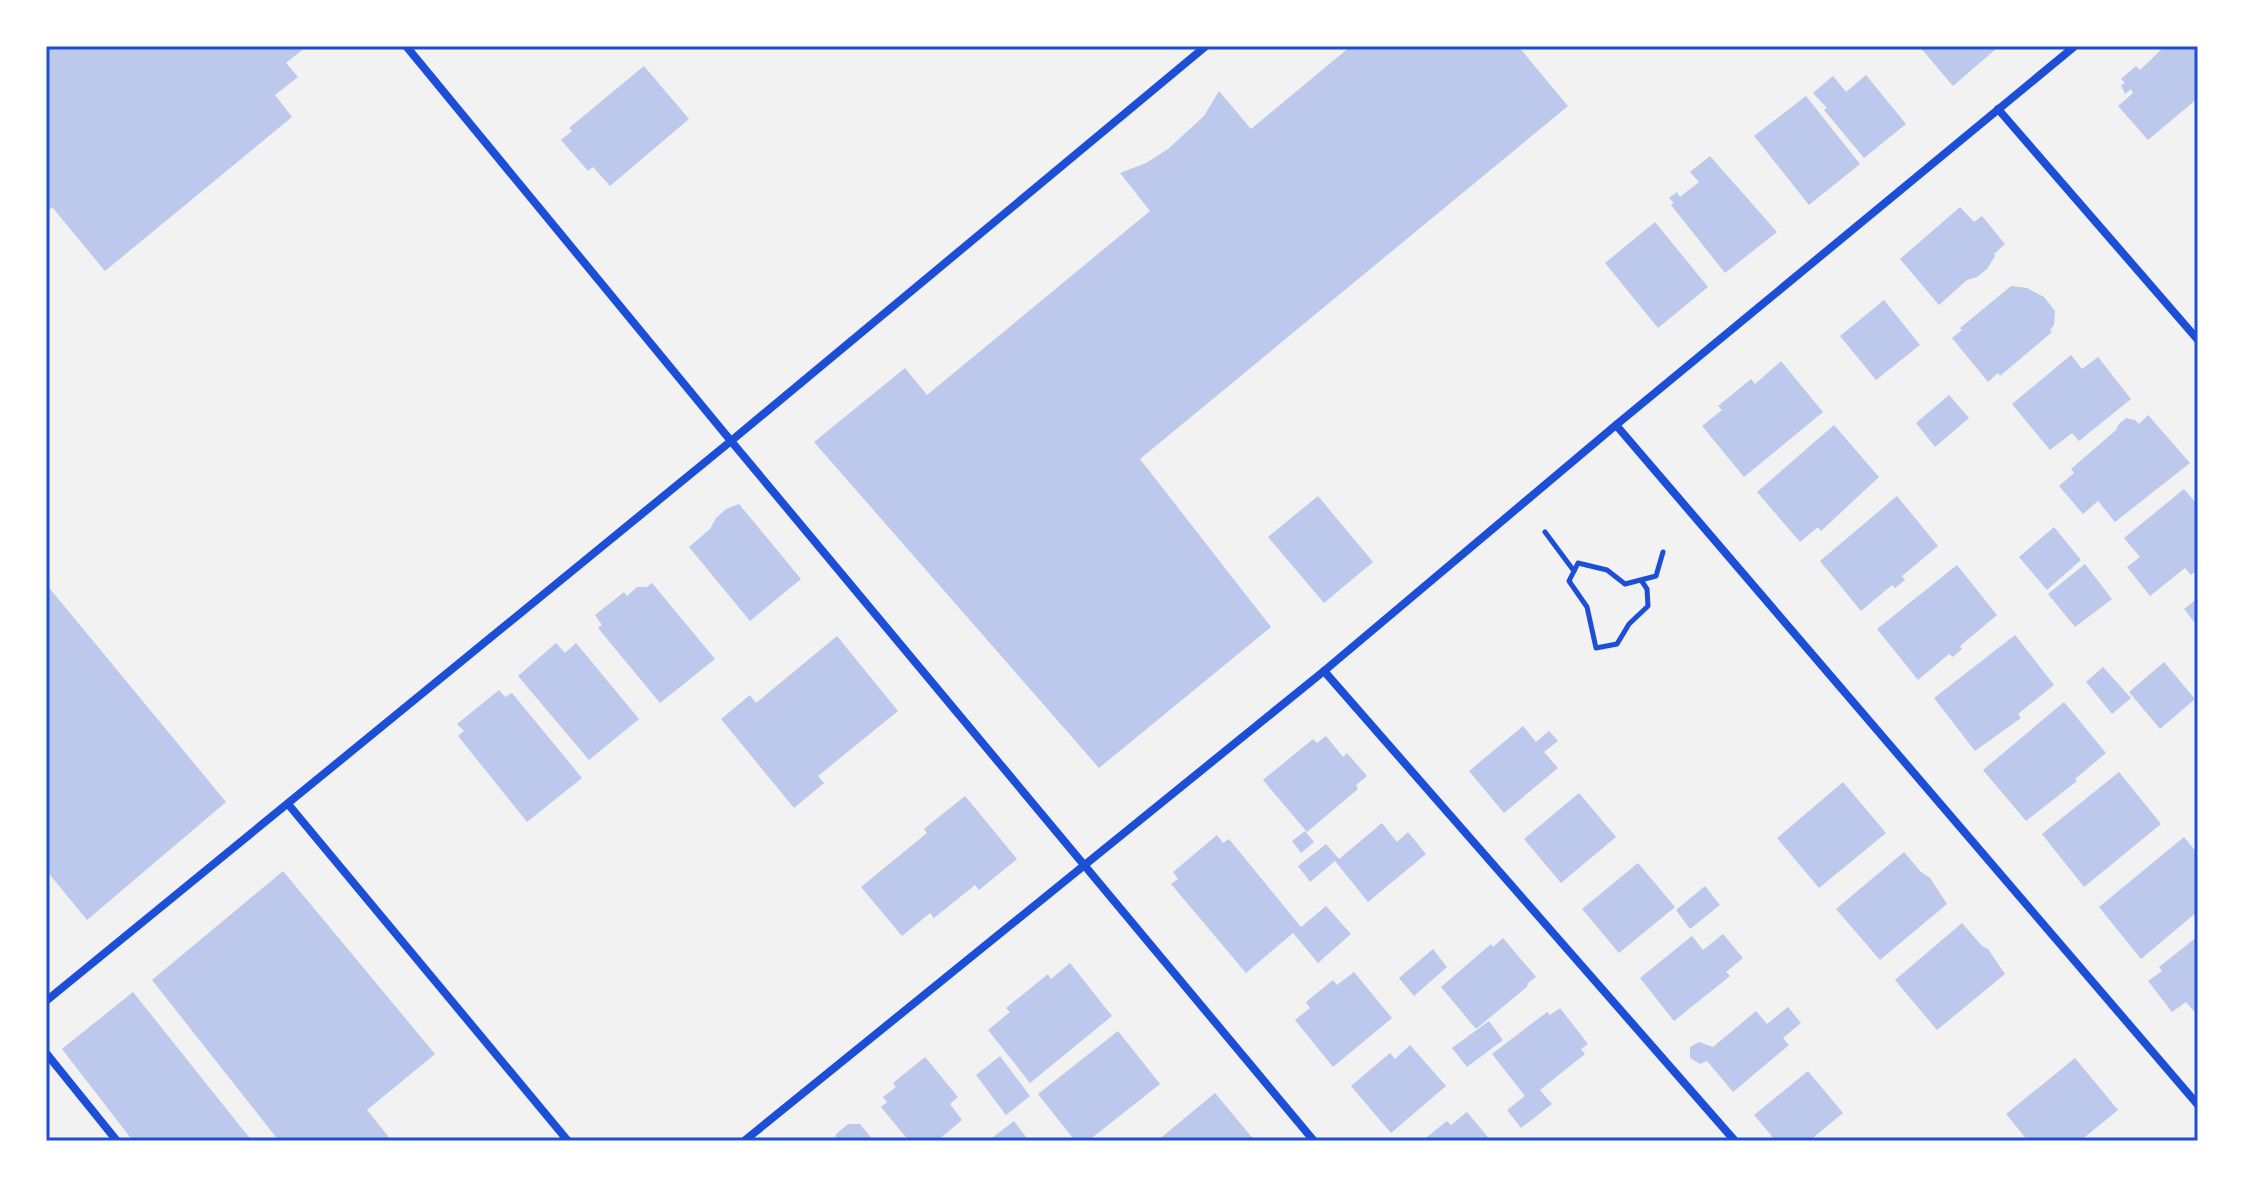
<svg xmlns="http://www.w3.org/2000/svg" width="2244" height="1187" font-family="Jost,sans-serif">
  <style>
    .building { fill: #bdc9ec }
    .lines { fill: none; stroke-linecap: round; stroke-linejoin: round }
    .path { stroke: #1d4ed8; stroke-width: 5 }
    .minor { stroke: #1d4ed8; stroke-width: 8 }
    .neatline { fill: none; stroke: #1d4ed8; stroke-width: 3 }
  </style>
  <rect width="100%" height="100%" fill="#f2f2f2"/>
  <!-- building -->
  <g class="building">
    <path d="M46,46H307L286,63L298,77L275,95L292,117L105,271L52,207L46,213Z"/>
    <path d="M1351,46H1518L1568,106L1140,459L1271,627L1099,768L814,442L905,368L927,395L1150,211L1120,173L1146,163L1168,149L1204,116L1219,91L1251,129Z"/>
    <path d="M1919,46H1996L1997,48L1953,86Z"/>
    <path d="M2165,46H2198V98L2148,140L2118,106L2133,93L2131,89L2125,94L2121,85L2125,83L2121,79L2136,66L2140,70Z"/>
    <path d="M644,66L689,119L610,186L593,167L588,171L561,140L572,131L569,128Z"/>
    <path d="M1866,75L1906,124L1864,158L1824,110L1827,108L1813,93L1833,76L1846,92Z"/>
    <path d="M1806,96L1860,164L1809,205L1754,136Z"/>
    <path d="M1710,156L1777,232L1725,273L1671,205L1674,203L1669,198L1677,192L1680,197L1699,182L1690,172Z"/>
    <path d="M1960,207L1974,222L1982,216L2005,244L1994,254L1995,256L1987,269L1977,277L1967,280L1939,305L1900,259Z"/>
    <path d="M1655,222L1708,287L1658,328L1605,263Z"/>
    <path d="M2011,286L2027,288L2044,297L2055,311L2054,325L2050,330L2052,332L2000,376L1998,373L1988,382L1952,338L1962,330L1960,328Z"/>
    <path d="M1884,300L1920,345L1876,380L1840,336Z"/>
    <path d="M2071,355L2082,369L2098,357L2131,399L2079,441L2072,433L2050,450L2012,404Z"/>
    <path d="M1781,361L1823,412L1744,477L1702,426L1722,410L1718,406L1751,379L1755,384Z"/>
    <path d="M1949,395L1969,418L1935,447L1916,423Z"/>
    <path d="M2148,415L2190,463L2115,522L2098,501L2083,514L2059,486L2074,473L2071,469L2116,430L2118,425L2126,418L2135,420L2139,424Z"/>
    <path d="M1834,425L1879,477L1821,531L1818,527L1800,542L1757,492Z"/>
    <path d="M2184,489L2196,503L2198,501V569L2191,575L2185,568L2150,596L2127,567L2140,557L2124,538Z"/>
    <path d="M1318,496L1373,562L1324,603L1268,537Z"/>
    <path d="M1897,496L1938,546L1902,576L1905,580L1895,588L1892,585L1861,611L1820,561Z"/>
    <path d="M739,504L801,579L750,621L689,547L710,529L716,518L726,509Z"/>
    <path d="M2054,527L2081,560L2047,590L2019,557Z"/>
    <path d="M2085,564L2112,599L2075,627L2048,594Z"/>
    <path d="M1957,565L1997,615L1960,646L1962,649L1953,657L1949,654L1918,680L1877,629Z"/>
    <path d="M652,583L715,659L660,703L598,628L602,625L595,615L624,592L627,596L637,587H647Z"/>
    <path d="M46,584L226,802L87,920L46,870Z"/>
    <path d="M2198,598V627L2184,609Z"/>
    <path d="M2015,635L2054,685L2018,714L2021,718L1975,751L1934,698Z"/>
    <path d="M837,636L898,711L818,776L824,783L794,808L721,719L750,695L756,703Z"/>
    <path d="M556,643L565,653L576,643L639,719L589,760L518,676Z"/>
    <path d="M2164,662L2195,699L2160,729L2129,692Z"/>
    <path d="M2103,667L2131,698L2112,714L2086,682Z"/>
    <path d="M499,690L505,697L512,693L582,778L527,822L458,736L464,731L457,724Z"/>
    <path d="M2064,702L2106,753L2075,779L2077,781L2026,821L1983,770Z"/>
    <path d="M1523,726L1536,742L1549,731L1558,741L1544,752L1558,768L1504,813L1469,771Z"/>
    <path d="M1326,736L1343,757L1347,753L1367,776L1356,785L1358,789L1307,832L1263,780L1313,739L1317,743Z"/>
    <path d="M2119,772L2161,824L2084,887L2042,834Z"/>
    <path d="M1843,782L1886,833L1819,888L1777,838Z"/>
    <path d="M1579,793L1616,837L1561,883L1524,839Z"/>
    <path d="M965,796L1017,859L979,890L975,885L934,918L930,913L902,936L861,887L927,833L924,829Z"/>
    <path d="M1382,823L1397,842L1408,832L1426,854L1368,902L1335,861L1310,882L1298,866L1326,844L1339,859Z"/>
    <path d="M1305,831L1314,842L1301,853L1292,841Z"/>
    <path d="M1217,835L1223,843L1229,839L1301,927L1326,906L1351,934L1318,963L1293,933L1246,973L1171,884L1178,879L1173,872Z"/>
    <path d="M2184,837L2198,854V911L2141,959L2099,907Z"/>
    <path d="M1904,852L1921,872L1930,878L1947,904L1880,960L1836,909Z"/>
    <path d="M1638,863L1675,907L1619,953L1582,909Z"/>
    <path d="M283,871L435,1054L367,1110L392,1141H279L152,980Z"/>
    <path d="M1705,886L1720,905L1690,929L1676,910Z"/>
    <path d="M1962,923L1982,946L1988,949L2005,974L1937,1030L1895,980Z"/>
    <path d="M1723,934L1743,958L1726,972L1730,976L1674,1021L1640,978L1692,936L1703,950Z"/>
    <path d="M2198,936V1016L2186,1002L2172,1012L2148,981L2162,971L2159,967Z"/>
    <path d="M1503,938L1536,977L1527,984L1528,986L1476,1029L1441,987L1491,944L1493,947Z"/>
    <path d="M1433,949L1447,967L1414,996L1399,978Z"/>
    <path d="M1070,963L1112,1016L1030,1083L988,1030L1010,1012L1006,1008L1048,974L1051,979Z"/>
    <path d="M1354,972L1392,1018L1333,1067L1295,1020L1310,1008L1306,1002L1333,980L1337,985Z"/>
    <path d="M133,992L252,1141H133L62,1049Z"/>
    <path d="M1788,1007L1801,1023L1783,1038L1789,1045L1733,1092L1707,1061L1700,1064L1690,1058V1047L1699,1042L1713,1047L1756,1011L1767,1024Z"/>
    <path d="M1560,1008L1588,1044L1581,1049L1585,1054L1540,1090L1552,1104L1521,1128L1507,1110L1525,1096L1492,1054L1547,1012L1550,1015Z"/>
    <path d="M1489,1021L1503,1040L1467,1067L1452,1048Z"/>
    <path d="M1118,1031L1160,1084L1088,1141H1075L1038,1094Z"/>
    <path d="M1410,1045L1446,1086L1391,1133L1351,1086L1390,1053L1395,1059Z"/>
    <path d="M1000,1056L1030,1096L1006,1115L976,1075Z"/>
    <path d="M925,1057L958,1097L950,1104L962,1120L937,1141H909L881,1107L887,1102L883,1097L896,1087L893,1083Z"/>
    <path d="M2075,1058L2118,1110L2080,1141H2028L2006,1114Z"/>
    <path d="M1808,1071L1843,1113L1809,1141H1776L1754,1115Z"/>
    <path d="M1215,1093L1255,1141H1157Z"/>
    <path d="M1467,1112L1491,1141H1422L1447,1121L1451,1125Z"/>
    <path d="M1014,1121L1029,1141H988Z"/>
    <path d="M848,1124H860L874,1141H835L836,1134Z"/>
  </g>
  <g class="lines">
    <!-- path -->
    <g class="path">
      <path d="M1545,532L1574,571"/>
      <path d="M1641,580L1647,589L1648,606L1629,624L1617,644L1596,648L1587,607L1569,581L1578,563L1607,570L1625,584L1656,576L1663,552"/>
    </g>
    <!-- minor -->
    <g class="minor">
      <path d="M406,46L731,441L1314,1141"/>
      <path d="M1998,109L2198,340"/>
      <path d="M1616,425L2198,1105"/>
      <path d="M1324,671L1735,1141"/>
      <path d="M288,804L568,1141"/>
      <path d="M46,1001L731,441L1206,46"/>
      <path d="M46,1053L117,1141"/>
      <path d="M744,1141L1324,671L1616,425L2075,46"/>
    </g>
  </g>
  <!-- border -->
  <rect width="2244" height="1187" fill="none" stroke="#ffffff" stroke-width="96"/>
  <rect x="48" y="48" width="2148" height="1091" class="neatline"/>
</svg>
